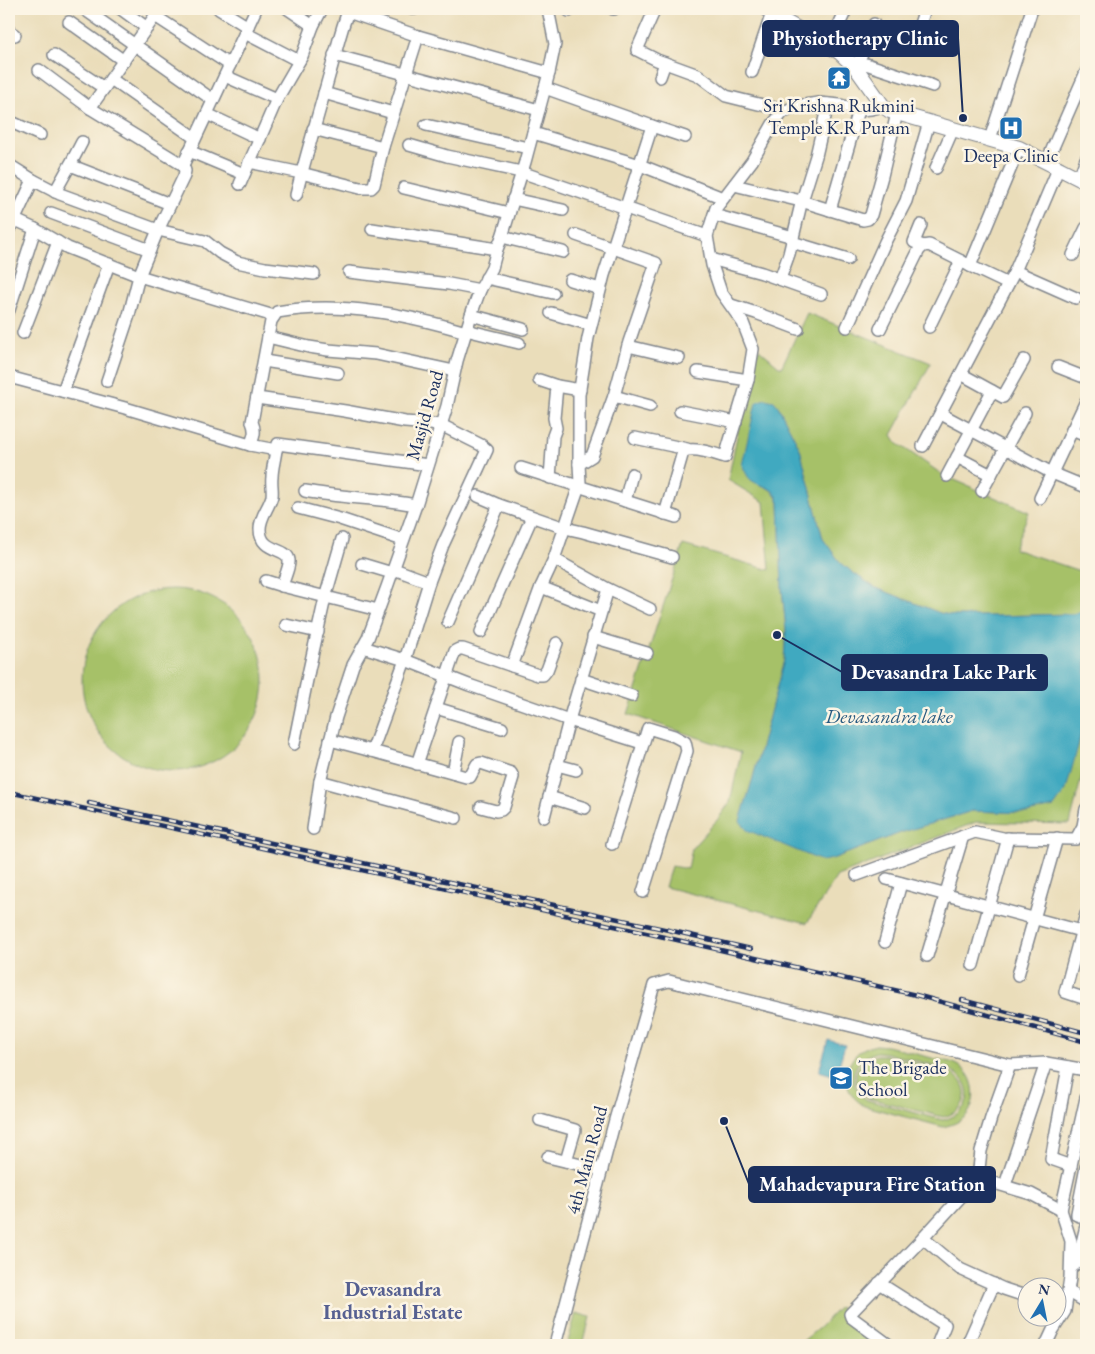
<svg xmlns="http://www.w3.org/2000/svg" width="1095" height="1354" font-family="'EB Garamond',serif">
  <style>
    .green { fill: #a6c167; stroke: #607862; fill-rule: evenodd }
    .water { fill: #40a9c0; stroke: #2e6c8f }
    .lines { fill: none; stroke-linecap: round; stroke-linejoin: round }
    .minor-casing { stroke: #82868c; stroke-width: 14 }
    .major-casing { stroke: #82868c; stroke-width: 16 }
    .minor { stroke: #fff; stroke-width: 11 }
    .major { stroke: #fff; stroke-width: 14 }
    .rail-casing { stroke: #1b2f5e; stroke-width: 4.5 }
    .rail { stroke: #fcf5e5; stroke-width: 2.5; stroke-dasharray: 8; stroke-linecap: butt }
    .labels { text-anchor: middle; stroke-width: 5; stroke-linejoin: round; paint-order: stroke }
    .poi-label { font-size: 19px; fill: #1b2f5e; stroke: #fcf5e5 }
    .street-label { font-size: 19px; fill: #1b2f5e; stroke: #fcf5e5 }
    .water-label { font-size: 20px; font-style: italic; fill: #285a80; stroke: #fcf5e5 }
    .neighbourhood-label { font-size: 20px; font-weight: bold; fill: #566091; stroke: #fcf5e5 }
    .leader { fill: none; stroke: #1b2f5e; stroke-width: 2 }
    .callout-dot { fill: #1b2f5e; stroke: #fcf5e5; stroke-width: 2 }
    .callout { fill: #1b2f5e; stroke: #1b2f5e; stroke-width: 2 }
    .callout-label { font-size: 20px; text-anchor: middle; font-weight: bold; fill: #fff }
  </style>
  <rect width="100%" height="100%" fill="#fcf5e5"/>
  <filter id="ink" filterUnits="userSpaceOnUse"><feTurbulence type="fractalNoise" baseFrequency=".02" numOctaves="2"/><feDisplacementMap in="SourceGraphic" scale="10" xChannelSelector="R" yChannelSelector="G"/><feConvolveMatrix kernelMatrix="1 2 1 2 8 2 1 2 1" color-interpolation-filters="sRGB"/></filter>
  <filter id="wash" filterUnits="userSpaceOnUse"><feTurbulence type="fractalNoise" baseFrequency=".0096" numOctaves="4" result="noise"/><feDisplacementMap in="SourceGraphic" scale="20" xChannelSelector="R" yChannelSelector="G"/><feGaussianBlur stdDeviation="1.12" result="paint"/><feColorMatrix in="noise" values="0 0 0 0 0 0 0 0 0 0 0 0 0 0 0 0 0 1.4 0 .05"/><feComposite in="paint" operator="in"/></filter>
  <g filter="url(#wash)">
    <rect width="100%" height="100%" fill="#eaddba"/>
    <!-- green -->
    <g class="green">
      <path d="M807,313L931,363L892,435L897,443L943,475L1029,512L1014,549L1086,573V610L1073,614L996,616H955L940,613L874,587L852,572L840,562L823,539L800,449L778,406L750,479C762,485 775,489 779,502L782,589L786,630L784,660L753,778L740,821L832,859L903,832L972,811L1027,813L1078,746L1086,709V759L1070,824L976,822L837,876L807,923L665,887L671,866L688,869L692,848L718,819L730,802L741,752L628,714L683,545L770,570L764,502L728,480L752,363L759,349L781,368Z"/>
      <circle cx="173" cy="680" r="91"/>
      <path d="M876,1045L887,1046C902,1050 917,1054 932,1058C941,1060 953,1061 961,1067C973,1076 976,1092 972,1105C968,1119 956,1124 943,1127L864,1106C859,1102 853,1098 850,1092C842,1076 849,1056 865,1048C868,1047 873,1046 876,1045ZM877,1052L886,1053L949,1069C976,1082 973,1113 943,1120L867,1100C845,1084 851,1059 877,1052Z"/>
      <path d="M877,1055H885L948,1071C973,1083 970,1111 943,1117L868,1098C848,1083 853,1061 877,1055Z"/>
      <path d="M839,1307L881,1345H798L820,1327Z"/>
      <path d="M576,1313L590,1317L583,1345H567Z"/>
    </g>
    <!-- water -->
    <g class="water">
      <path d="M765,399L774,401L778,406L800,449L823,539L840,562L852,572L874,587L940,613L955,616H996L1073,614L1086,610V709L1078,746L1066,790L1054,807L1027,813L972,811L903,832L832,859L822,861L747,830L740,821L753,778L784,660L786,630L782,589L779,502C774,485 762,488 751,480C747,477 745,470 742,465L756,403L759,401Z"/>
      <path d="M828,1040L845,1045L836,1076L819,1071Z"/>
    </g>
  </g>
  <g filter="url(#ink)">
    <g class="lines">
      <!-- minor casing -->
      <g class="minor-casing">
        <g id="minor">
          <path d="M84,9L213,100"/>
          <path d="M121,9L147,28"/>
          <path d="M219,9L248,27"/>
          <path d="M288,9L313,26"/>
          <path d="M412,9H414"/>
          <path d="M569,9V11"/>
          <path d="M613,9H614"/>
          <path d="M655,9L637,50L657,60L698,75L726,96L787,111"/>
          <path d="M348,12L418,36L549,73"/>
          <path d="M155,16L230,65"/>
          <path d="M69,22L124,61"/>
          <path d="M919,27L925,9"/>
          <path d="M9,31L15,35"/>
          <path d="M245,33L299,61"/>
          <path d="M829,46L845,12"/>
          <path d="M54,55L104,88"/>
          <path d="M334,55L539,110"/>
          <path d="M856,68L866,64L933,86"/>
          <path d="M856,68L874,24"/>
          <path d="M39,70L90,108L183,165"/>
          <path d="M752,72L772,13"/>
          <path d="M225,76L277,99"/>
          <path d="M660,77L665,63"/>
          <path d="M111,79L195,138"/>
          <path d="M324,93L393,113"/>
          <path d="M90,108L160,9"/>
          <path d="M207,114L260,139"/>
          <path d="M9,121L40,135"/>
          <path d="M426,125L528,148"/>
          <path d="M652,126L685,137"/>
          <path d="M313,129L383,147"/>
          <path d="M533,133L640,165L723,198"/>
          <path d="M990,139L1032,9"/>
          <path d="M409,145L447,156L521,172L707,236"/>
          <path d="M189,151L244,174"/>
          <path d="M1047,161L1086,72"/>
          <path d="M249,162L301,173L360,188H371L374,185L383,147L418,36"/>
          <path d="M9,165L33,180L60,194L158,230L205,241L220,253L237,262L265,268L314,274"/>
          <path d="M70,165L82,142"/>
          <path d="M936,168L953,129"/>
          <path d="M1079,178L1086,159"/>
          <path d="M240,184L277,99L302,56L313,26L322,9"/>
          <path d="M734,185L801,201L863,220L868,219L871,215L882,176L897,113"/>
          <path d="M404,188L509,213"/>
          <path d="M55,192L70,165L170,204"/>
          <path d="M296,195C306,155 318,116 329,76C336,53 340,31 349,9"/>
          <path d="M513,199L563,210"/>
          <path d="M830,210L859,110"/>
          <path d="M51,213L150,250"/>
          <path d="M714,215L793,237"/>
          <path d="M9,217L35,229L68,248L139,276L274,316"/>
          <path d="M921,225L914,242L923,246"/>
          <path d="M9,229L14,221L33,180"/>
          <path d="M372,229L497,249"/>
          <path d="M576,235L656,263L629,342L614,396L592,456L579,464"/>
          <path d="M502,237L563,252"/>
          <path d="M792,242L848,259"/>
          <path d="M1073,255L1086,228"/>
          <path d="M711,259L762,273L821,294"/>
          <path d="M970,266L1008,284"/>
          <path d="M1015,271L1076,298"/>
          <path d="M349,272L449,284L480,290"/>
          <path d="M486,278L553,293"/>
          <path d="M780,279L789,254L801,204L816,156L828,104"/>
          <path d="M570,280L600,289"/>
          <path d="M731,305L756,313L798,329"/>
          <path d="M9,310L35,229"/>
          <path d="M551,313L591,325"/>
          <path d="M471,315L523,329"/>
          <path d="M847,327L885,242L906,201L929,122"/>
          <path d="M929,327L961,261L970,266L1019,148"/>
          <path d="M880,329L919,250L923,246L929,245L961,261"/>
          <path d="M466,330L519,343"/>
          <path d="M23,333L58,242"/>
          <path d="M268,337L309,347L328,350L376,354L454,371"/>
          <path d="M628,346L679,358"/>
          <path d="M264,361L338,373"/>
          <path d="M1058,367L1086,378"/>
          <path d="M698,372L748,380"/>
          <path d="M961,374L1003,397L1024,360"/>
          <path d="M9,377L125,408L250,445C254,437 256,431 252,422L271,321L277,312C340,301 405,314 466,332"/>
          <path d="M539,380L557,386L580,390"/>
          <path d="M107,381L129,315L139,276L158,230L184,176L185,171L183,165L256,9"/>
          <path d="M63,391L109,264"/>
          <path d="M614,396L650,406"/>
          <path d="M257,398L345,411L405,422L441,425L481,445L487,450L443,545L429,582L405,660L372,751"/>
          <path d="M680,411L736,422"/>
          <path d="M941,414L1052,473L1086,487"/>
          <path d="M1072,430L1086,436"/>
          <path d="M635,438L687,449"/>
          <path d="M250,445L276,450C275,459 272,468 272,477C271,484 273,490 272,496C269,508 260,516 260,529C260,553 287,547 289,560C290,567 284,578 282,586L378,610"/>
          <path d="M923,446L1015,271L1059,167"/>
          <path d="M276,450L278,444L428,465"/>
          <path d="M957,457L991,475"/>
          <path d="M521,468L676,517"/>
          <path d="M947,476L992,391"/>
          <path d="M550,478L553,436L556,428L554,418L557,386"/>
          <path d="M305,491C342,498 379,498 416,505"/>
          <path d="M982,491L1025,413"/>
          <path d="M478,496L499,505"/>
          <path d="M1040,498L1086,401"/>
          <path d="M625,501L632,474"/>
          <path d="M298,508L340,519L403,540"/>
          <path d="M665,514L683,452C692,446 715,454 725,457L748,380L753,349L743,323L721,292L712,265L707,236L716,208L752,161L773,124L783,112L797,106L819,103L840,105L859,110L871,109L883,106"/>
          <path d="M362,564L392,573"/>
          <path d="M394,569L429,582"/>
          <path d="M266,581L282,586"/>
          <path d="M541,587L554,559"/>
          <path d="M608,589L650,609"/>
          <path d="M448,622L499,505L565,528L583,532L672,557"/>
          <path d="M286,625L318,632"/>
          <path d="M481,632L532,517"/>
          <path d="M593,637L647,653"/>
          <path d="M363,647L405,660L469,685L569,720L642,743"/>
          <path d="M512,666L538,675H543L547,670L557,643"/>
          <path d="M581,679L632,696"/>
          <path d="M436,708L502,728"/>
          <path d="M330,740L372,751L466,777H470L477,764L481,763L511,773L513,777L504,807L501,810L496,811L481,807"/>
          <path d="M294,744L309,670L325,598L342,539"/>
          <path d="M417,764L455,651L459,649H463L512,666L541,587L601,611"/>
          <path d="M557,765L576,770"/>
          <path d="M453,773L459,742"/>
          <path d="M320,781L456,818"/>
          <path d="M549,797L585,808"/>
          <path d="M544,817L569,720L608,589L554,559L580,483L579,464V395L588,338L604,275L652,126L545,88"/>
          <path d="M313,829L320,781L336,717L353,665L368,638L387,587L416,505L447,406L457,361L472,312L480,290L492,268L497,249L502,237L525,162L549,73L555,44L548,9"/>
          <path d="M612,844L648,728L674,736L685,742L687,751L643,892"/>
          <path d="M857,875L975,832L1003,838L1076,839L1083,826L1086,809"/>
          <path d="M887,879L1081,931"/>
          <path d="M1086,914L1065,992L1086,999"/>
          <path d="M885,942L901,883"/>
          <path d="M927,956L963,836"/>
          <path d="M973,965L1008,838"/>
          <path d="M1018,975L1057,838"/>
          <path d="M1010,1065L991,1118L981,1151L978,1178L1031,1194L1061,1210L1071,1241L1070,1278L1065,1311L1053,1330L1046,1345"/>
          <path d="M1068,1067L1051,1159L1071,1166"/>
          <path d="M540,1120L575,1130L566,1161"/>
          <path d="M548,1157L602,1170"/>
          <path d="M1086,1167L1077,1213V1215L1086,1218"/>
          <path d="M1005,1185L1046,1063"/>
          <path d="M1061,1210L1086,1098"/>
          <path d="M923,1238L960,1269L1004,1289L1028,1297"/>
          <path d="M1072,1267L1077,1263L1086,1226"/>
          <path d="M879,1283L945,1325L937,1345"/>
          <path d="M1068,1291L1086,1302"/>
          <path d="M555,1345L615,1120L654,985L669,981L1010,1065L1046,1063L1086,1070"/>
          <path d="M889,1345L851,1317L850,1314L923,1238L978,1178"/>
          <path d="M967,1345L994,1284"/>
        </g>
      </g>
      <!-- major casing -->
      <g class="major-casing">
        <path id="major" d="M766,9L784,21L839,52L856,68L883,106L890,111L1019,148L1086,182"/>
      </g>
      <!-- minor -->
      <use href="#minor" class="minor"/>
      <!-- major -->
      <use href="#major" class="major"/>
      <!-- rail casing -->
      <g class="rail-casing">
        <g id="rail">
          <path d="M9,792L664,937L916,995L1086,1042"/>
          <path d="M89,803L664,929L751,949"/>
          <path d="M962,1000L1086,1033"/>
        </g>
      </g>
      <!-- rail -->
      <use href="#rail" class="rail"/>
    </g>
  </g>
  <!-- icons -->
  <defs>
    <g id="temple-square" transform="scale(1.25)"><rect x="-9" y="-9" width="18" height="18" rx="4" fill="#1f6fb2" stroke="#fcf5e5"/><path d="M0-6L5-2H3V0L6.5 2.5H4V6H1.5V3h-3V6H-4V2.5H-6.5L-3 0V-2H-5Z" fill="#fff"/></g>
    <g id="hospital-square" transform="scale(1.25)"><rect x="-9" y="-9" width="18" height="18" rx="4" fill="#1f6fb2" stroke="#fcf5e5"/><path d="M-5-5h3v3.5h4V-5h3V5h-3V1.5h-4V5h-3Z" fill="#fff"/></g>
    <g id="school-square" transform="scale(1.25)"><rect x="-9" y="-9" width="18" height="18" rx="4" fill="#1f6fb2" stroke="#fcf5e5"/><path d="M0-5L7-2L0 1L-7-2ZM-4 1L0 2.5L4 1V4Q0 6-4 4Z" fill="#fff"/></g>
  </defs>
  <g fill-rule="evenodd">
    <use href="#temple-square" x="839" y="78"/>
    <use href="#hospital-square" x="1011" y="128"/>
    <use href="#school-square" x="841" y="1078"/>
  </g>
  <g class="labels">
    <!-- poi labels -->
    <g class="poi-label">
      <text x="839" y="112">Sri Krishna Rukmini<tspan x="839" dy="22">Temple K.R Puram</tspan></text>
      <text x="1011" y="162">Deepa Clinic</text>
      <text x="858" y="1074" text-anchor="start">The Brigade<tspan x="858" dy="22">School</tspan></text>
    </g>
    <!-- street labels -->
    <g class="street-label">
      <text transform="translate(424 415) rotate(-74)" y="7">Masjid Road</text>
      <text transform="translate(586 1160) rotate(-75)" y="7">4th Main Road</text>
    </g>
    <!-- water labels -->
    <g class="water-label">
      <text x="889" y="723">Devasandra lake</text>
    </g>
    <!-- neighbourhood labels -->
    <g class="neighbourhood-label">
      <text x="393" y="1296">Devasandra<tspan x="393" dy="23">Industrial Estate</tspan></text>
    </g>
  </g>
  <!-- callouts -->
  <path class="leader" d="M963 118L958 38M777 635L842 672M724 1121L749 1184"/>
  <g class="callout-dot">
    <circle cx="963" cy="118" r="5"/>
    <circle cx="777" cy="635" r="5"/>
    <circle cx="724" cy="1121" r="5"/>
  </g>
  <g class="callout">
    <rect x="763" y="21" width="195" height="35" rx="5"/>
    <rect x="842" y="655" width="205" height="35" rx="5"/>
    <rect x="749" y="1167" width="246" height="35" rx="5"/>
  </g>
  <g class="callout-label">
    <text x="860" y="45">Physiotherapy Clinic</text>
    <text x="944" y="679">Devasandra Lake Park</text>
    <text x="872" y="1191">Mahadevapura Fire Station</text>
  </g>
  <!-- margin -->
  <rect width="1095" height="1354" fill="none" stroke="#fcf5e5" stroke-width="30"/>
  <!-- north arrow -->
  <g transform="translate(1042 1302) rotate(10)"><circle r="24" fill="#fcf5e5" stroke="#a2a6af"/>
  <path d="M0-4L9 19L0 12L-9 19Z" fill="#1f6fb2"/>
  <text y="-8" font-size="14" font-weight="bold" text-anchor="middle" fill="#1b2f5e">N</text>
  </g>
</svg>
